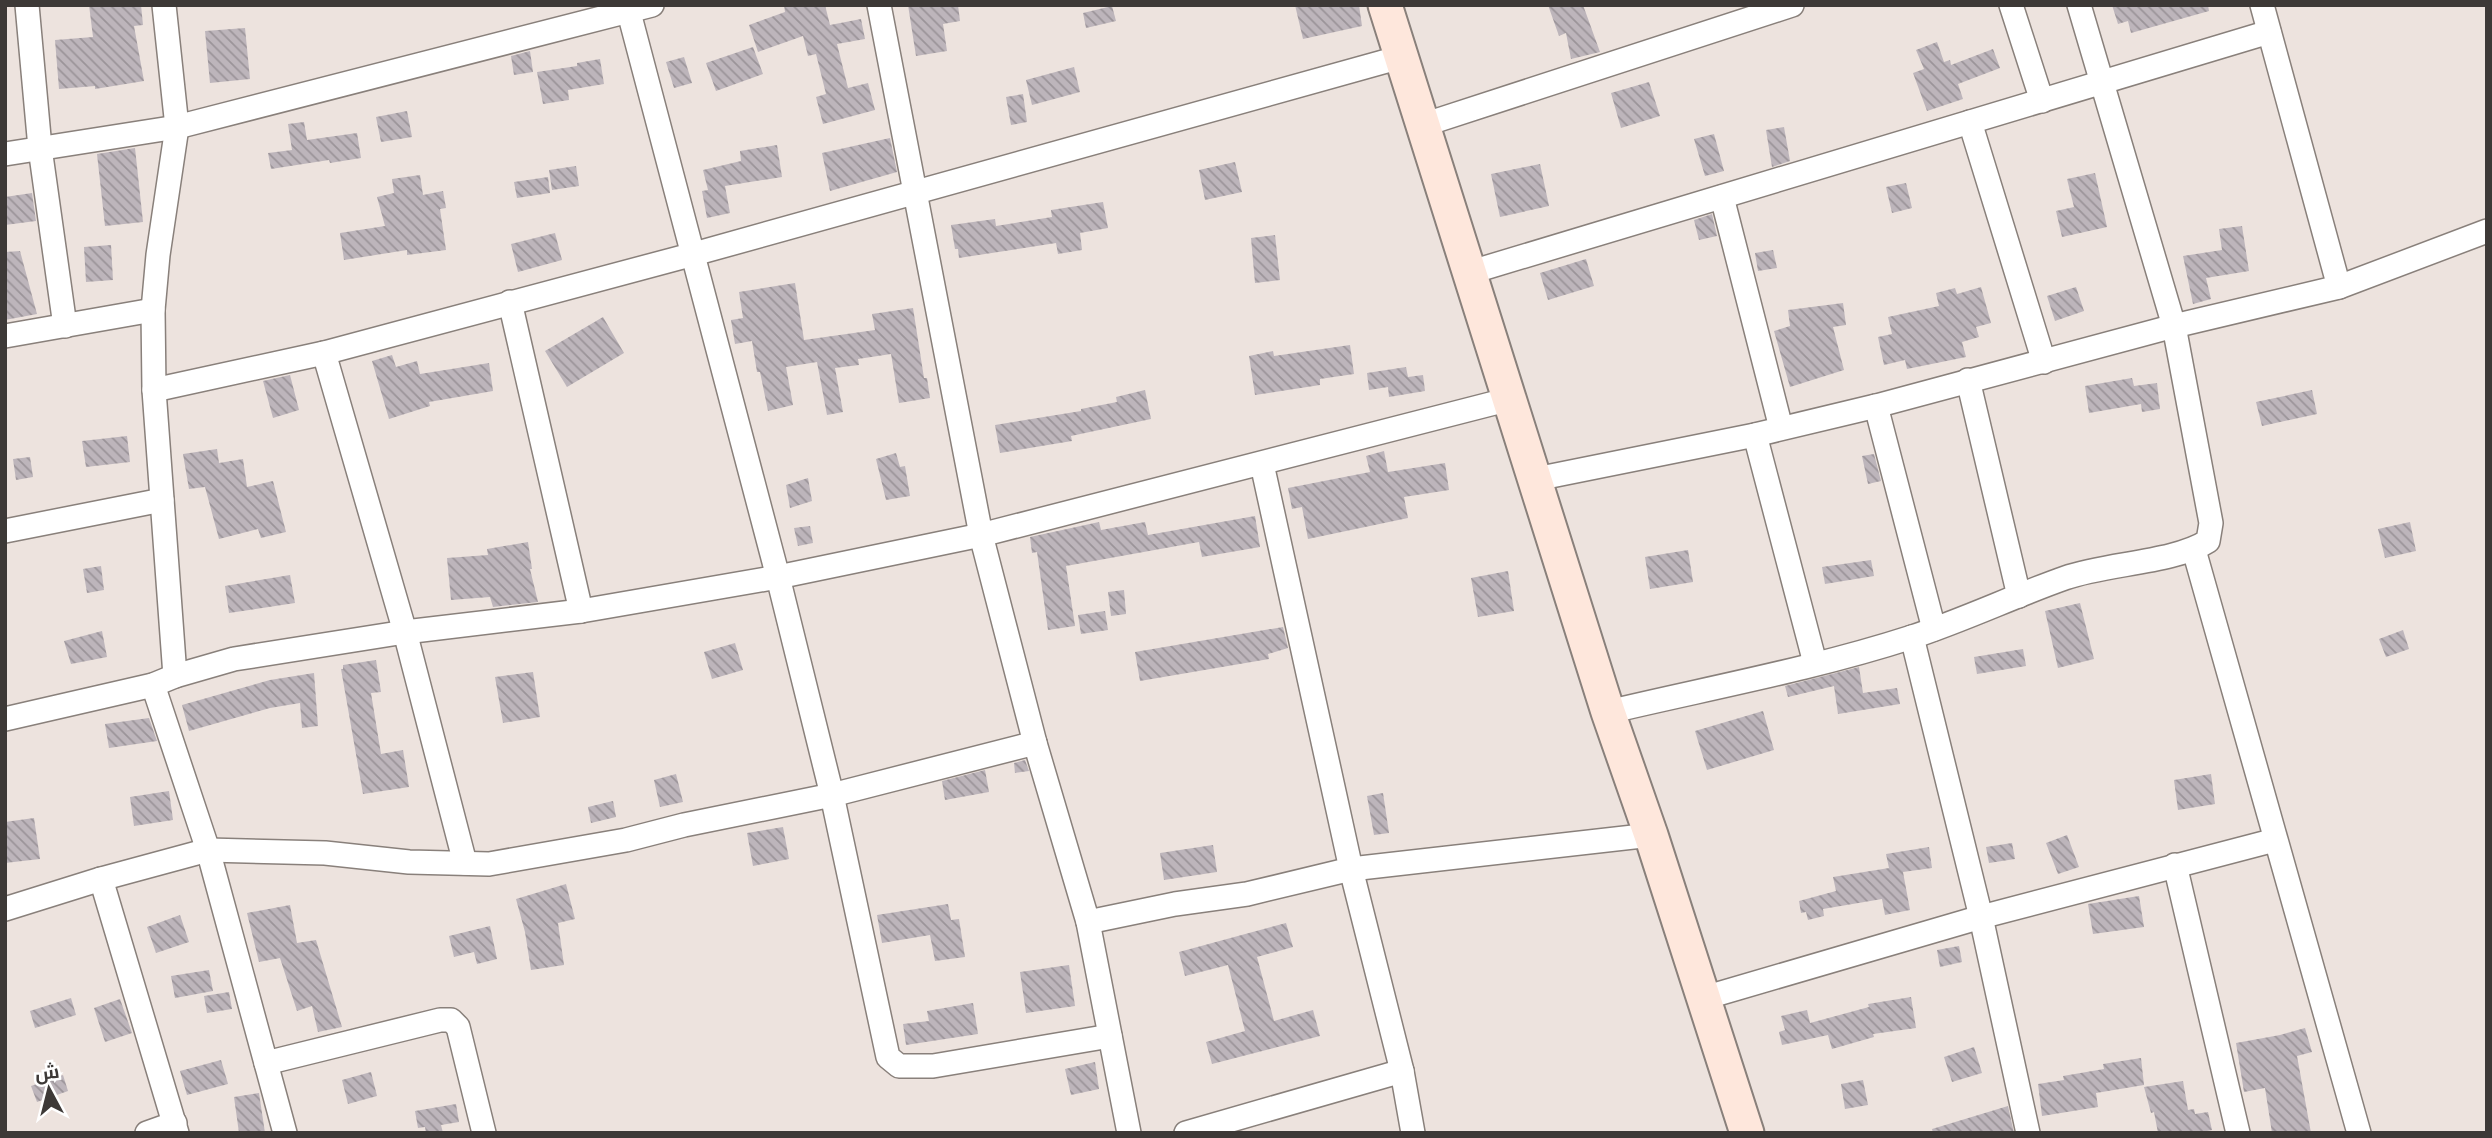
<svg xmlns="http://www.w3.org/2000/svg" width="2492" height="1138" font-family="Literata,Cairo,serif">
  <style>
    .building { fill: url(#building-back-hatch) }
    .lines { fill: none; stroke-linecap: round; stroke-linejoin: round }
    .street-casing { stroke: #89807b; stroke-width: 26 }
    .secondary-casing { stroke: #89807b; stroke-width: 37 }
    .street { stroke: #fff; stroke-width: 23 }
    .secondary { stroke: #fee7dc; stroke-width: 33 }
  </style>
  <defs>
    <pattern id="building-back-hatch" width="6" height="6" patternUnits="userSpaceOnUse" patternTransform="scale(1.75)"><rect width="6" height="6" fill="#bdb5bb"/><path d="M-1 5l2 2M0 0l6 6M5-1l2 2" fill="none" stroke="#9b9499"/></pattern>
  </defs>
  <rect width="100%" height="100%" fill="#ede3de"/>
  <!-- building -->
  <g class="building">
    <path d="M89,5H141L143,25L134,26L144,81L95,89V86L59,89L55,40L93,37Z"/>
    <path d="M784,5H825L830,25L861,19L865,39L837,44L848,88L868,83L875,110L823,124L816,97L826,94L816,54L808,56L803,36L758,52L749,25L785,12Z"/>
    <path d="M908,5H958L960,21L943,24L947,51L916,56Z"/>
    <path d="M1295,5H1359L1362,26L1303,39Z"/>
    <path d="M1548,5H1583L1600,52L1571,59L1566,33L1559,36Z"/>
    <path d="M2112,5H2208L2209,11L2131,33L2128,21L2118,24Z"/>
    <path d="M1112,6L1116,21L1086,28L1083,13Z"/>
    <path d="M245,28L250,79L210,83L205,31Z"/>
    <path d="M1937,42L1944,62L1950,60L1951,65L1993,49L2000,68L1958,84L1963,99L1927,111L1913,73L1924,69L1916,50Z"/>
    <path d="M753,47L763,74L716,91L706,63Z"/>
    <path d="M530,51L533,72L514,75L511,56Z"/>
    <path d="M684,57L692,83L674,88L666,62Z"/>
    <path d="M600,59L604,84L568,90L569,100L543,104L537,72L577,66V63Z"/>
    <path d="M1074,67L1080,92L1032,105L1026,80Z"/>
    <path d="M1649,82L1660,116L1621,128L1611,93Z"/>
    <path d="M1023,94L1027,122L1011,125L1006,97Z"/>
    <path d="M407,111L412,137L381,142L376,117Z"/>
    <path d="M304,122L307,140L357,133L361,158L330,163L329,160L271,169L268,153L292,150L288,124Z"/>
    <path d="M1784,127L1790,161L1772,167L1766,130Z"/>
    <path d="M1714,134L1724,171L1705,176L1694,139Z"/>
    <path d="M890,138L897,172L830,191L822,153Z"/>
    <path d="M777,145L782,177L725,186L730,213L707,218L702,191L708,190L703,170L741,161L740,151Z"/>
    <path d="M135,148L143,222L105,226L97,154Z"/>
    <path d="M1235,162L1242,192L1205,200L1199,170Z"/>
    <path d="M1540,164L1549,206L1500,217L1491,174Z"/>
    <path d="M576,166L579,186L552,190L549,170Z"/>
    <path d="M2095,173L2107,227L2062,237L2056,211L2074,207L2067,179Z"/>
    <path d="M420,175L423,195L443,191L446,208L440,209L446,250L407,255V250L344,260L340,233L385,226L377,197L394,193L392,179Z"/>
    <path d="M548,177L550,193L517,198L514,182Z"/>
    <path d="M1906,183L1912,208L1892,213L1886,187Z"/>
    <path d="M32,193L36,221L5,225V197Z"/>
    <path d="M1103,202L1108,228L1080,233L1082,250L1058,254L1056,243L959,258L958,249H955L951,225L995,219L996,226L1052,217L1051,210Z"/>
    <path d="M1712,214L1717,236L1699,240L1694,220Z"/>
    <path d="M2242,226L2249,271L2206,278L2211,299L2193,304L2183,256L2222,250L2219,229Z"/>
    <path d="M555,233L562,260L518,272L511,244Z"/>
    <path d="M1275,235L1280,280L1255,283L1251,238Z"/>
    <path d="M111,245L113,280L86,282L84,247Z"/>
    <path d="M1773,250L1777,268L1758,271L1755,253Z"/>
    <path d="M20,251L37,314L5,320V252Z"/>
    <path d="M1586,259L1594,286L1548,300L1540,273Z"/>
    <path d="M795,283L804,340L875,330L872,314L913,308L924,378H927L930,398L899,403L891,354L858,359L859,365L835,368L843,412L827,415L817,362L786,367L793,405L768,411L760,372H757L752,341L735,344L731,320L743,318L739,292Z"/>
    <path d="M1981,287L1991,323L1976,327L1979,337L1962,342L1966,357L1907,369L1905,360L1884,365L1878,337L1892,334L1888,317L1939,306L1936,293L1955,288L1957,294Z"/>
    <path d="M2076,287L2084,311L2055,321L2047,296Z"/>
    <path d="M1843,303L1846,325L1833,327L1844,370L1790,387L1774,331L1790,326L1788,310Z"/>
    <path d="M603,317L624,353L567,387L545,351Z"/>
    <path d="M1350,345L1354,374L1320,379V385L1255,395L1249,356L1273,351L1274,356Z"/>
    <path d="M392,355L396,367L417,361L420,374L489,363L493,391L429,402L430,406L389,419L372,361Z"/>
    <path d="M1406,367L1408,377L1423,375L1425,391L1389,397L1388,387L1369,390L1367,373Z"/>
    <path d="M290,375L299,410L273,418L263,381Z"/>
    <path d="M2132,378L2134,386L2157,383L2160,409L2142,412L2141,404L2089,413L2085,386Z"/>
    <path d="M1145,390L1151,419L1071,436L1072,441L1000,453L995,425L1081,411V409L1117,402L1116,397Z"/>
    <path d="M2312,390L2317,414L2262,426L2256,402Z"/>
    <path d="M127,436L130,462L86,467L82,441Z"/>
    <path d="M217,449L219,463L243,459L247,487L273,481L286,532L261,538L258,529L219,539L205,487L189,489L183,454Z"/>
    <path d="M1384,451L1388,472L1445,463L1449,490L1404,497L1408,518L1308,539L1302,507L1292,509L1288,488L1370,472L1366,456Z"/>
    <path d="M896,453L900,467L905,466L910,496L886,500L876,459Z"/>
    <path d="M1874,454L1881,481L1868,484L1862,456Z"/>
    <path d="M30,457L33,477L16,480L13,459Z"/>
    <path d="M808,478L812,501L790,508L786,485Z"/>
    <path d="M1255,516L1260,547L1202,557L1199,542L1066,566L1075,626L1048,630L1037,552L1032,553L1030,537L1099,522L1101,530L1145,522L1148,535Z"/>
    <path d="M2410,522L2416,551L2385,558L2378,529Z"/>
    <path d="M810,526L813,543L798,546L794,528Z"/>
    <path d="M528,542L532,569H530L538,602L493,607L490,597L451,600L447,558L488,555L487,549Z"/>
    <path d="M1688,550L1693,582L1650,589L1645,557Z"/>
    <path d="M1871,560L1874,576L1825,584L1822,567Z"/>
    <path d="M101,566L104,590L87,593L83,569Z"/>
    <path d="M1508,571L1514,611L1478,617L1471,578Z"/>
    <path d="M290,575L295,603L229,613L225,586Z"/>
    <path d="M1124,590L1126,614L1111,616L1108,592Z"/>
    <path d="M2080,603L2094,659L2058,668L2045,611Z"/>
    <path d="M1105,611L1108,630L1081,634L1078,615Z"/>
    <path d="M1283,627L1288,648L1268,654L1269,659L1140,681L1135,652Z"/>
    <path d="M2403,630L2409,649L2386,657L2379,639Z"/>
    <path d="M102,631L107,657L71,664L64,641Z"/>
    <path d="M735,643L743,670L712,679L704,652Z"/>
    <path d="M2023,649L2026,666L1977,674L1974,657Z"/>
    <path d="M376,660L381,692L371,693L381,754L403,750L409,787L363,794L341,669H343V665Z"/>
    <path d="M1859,667L1863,693L1897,688L1900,704L1838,714L1834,686L1788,697L1785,686Z"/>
    <path d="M533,672L540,717L503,723L495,677Z"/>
    <path d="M314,673L318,726L302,728L300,703L270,708L189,731L182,705L270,680Z"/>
    <path d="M1763,711L1774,750L1707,770L1695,731Z"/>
    <path d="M149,718L157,741L109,748L105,724Z"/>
    <path d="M1025,760L1029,771L1015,773L1014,763Z"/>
    <path d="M985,770L989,792L945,800L942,781Z"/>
    <path d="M676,774L683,802L660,807L654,780Z"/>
    <path d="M2211,774L2215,804L2178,810L2174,780Z"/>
    <path d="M169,791L173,820L134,826L130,797Z"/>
    <path d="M1383,793L1389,833L1374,835L1367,796Z"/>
    <path d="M613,801L616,817L591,823L588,807Z"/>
    <path d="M34,818L40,859L5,863V822Z"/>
    <path d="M783,827L789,859L753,866L747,833Z"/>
    <path d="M2067,835L2079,867L2058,874L2046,843Z"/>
    <path d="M2012,843L2015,859L1989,863L1986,847Z"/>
    <path d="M1213,845L1217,872L1164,880L1160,853Z"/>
    <path d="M1929,847L1932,868L1903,872L1910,910L1885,915L1882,899L1823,909L1824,916L1808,920L1806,912L1801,913L1799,901L1836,891L1833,877L1889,868L1886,854Z"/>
    <path d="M566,884L575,919L558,923L564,965L531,970L525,932L516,899Z"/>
    <path d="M2139,896L2144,927L2093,934L2088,904Z"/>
    <path d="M948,904L951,920L959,919L965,957L935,961L930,935L882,943L877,915Z"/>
    <path d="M290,905L297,943L316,940L342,1027L318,1032L312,1006L297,1011L280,958L259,962L247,913Z"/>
    <path d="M180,915L189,942L156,953L147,927Z"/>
    <path d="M1286,923L1293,947L1257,957L1274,1021L1313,1010L1320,1036L1212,1064L1206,1042L1245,1031L1228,965L1185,976L1179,952Z"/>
    <path d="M490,926L497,959L477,964L474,952L454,957L449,936Z"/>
    <path d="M1959,946L1962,962L1940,967L1937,950Z"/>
    <path d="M1069,965L1075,1006L1026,1013L1020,972Z"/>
    <path d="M209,970L213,991L175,998L171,976Z"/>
    <path d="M229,992L232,1009L207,1013L204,996Z"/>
    <path d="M1911,997L1916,1028L1873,1034L1874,1037L1832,1049L1828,1035L1782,1045L1779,1032L1785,1030L1781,1016L1807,1010L1810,1023L1869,1007L1868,1004Z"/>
    <path d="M71,998L76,1015L35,1028L30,1011Z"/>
    <path d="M120,999L132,1033L105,1042L94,1008Z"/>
    <path d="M973,1003L978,1034L906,1045L903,1024L929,1021L927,1011Z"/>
    <path d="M2305,1028L2312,1052L2297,1056L2311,1133H2272L2265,1088L2244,1092L2236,1043L2280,1035Z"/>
    <path d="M1974,1047L1982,1073L1952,1082L1944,1057Z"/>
    <path d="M2141,1058L2144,1085L2096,1093L2098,1107L2042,1116L2038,1084L2064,1080L2063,1076L2104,1069L2103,1064Z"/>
    <path d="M221,1060L228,1084L187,1095L180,1071Z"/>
    <path d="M1095,1062L1099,1089L1071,1095L1065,1069Z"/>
    <path d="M371,1072L377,1096L348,1104L342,1080Z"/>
    <path d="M63,1075L68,1091L37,1102L31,1086Z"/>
    <path d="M1863,1080L1868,1105L1845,1109L1841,1084Z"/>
    <path d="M2183,1081L2188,1110L2194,1109L2195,1114L2208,1112L2212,1130L2197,1133H2158L2154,1112L2151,1113L2144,1087Z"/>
    <path d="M259,1093L265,1133H239L234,1097Z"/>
    <path d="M456,1104L459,1122L441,1125L443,1133H426L425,1127L418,1128L415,1111Z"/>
    <path d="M2008,1106L2014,1133H1933L1932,1129Z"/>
  </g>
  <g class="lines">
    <!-- street casing -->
    <g class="street-casing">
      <g id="street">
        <path d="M27,5L40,148L65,326"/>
        <path d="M164,5L177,127L158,255L153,310L154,390L175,676"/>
        <path d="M627,5L778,577L832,795L888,1057L899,1066H933L1110,1036"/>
        <path d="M879,5L981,535L1035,743L1088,922L1129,1133"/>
        <path d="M2011,5L2042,101"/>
        <path d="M2262,5L2339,287"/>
        <path d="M1970,122L2044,362"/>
        <path d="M1423,125L1792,5"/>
        <path d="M5,154L177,127L652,5"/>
        <path d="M1722,197L1781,428"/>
        <path d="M1468,273L2269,32"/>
        <path d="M510,302L581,611"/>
        <path d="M5,336L153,310"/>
        <path d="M324,353L405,632L465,863"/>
        <path d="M1968,380L2019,596"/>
        <path d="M154,390L324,353L694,254L1401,57"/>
        <path d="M1876,406L1934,629"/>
        <path d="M1755,435L1815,663"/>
        <path d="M1262,464L1351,869L1402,1071L1413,1133"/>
        <path d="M1536,479L1755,435L1876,406L2174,326L2339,287L2487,231"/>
        <path d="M5,531L162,500"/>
        <path d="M2194,550L2359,1133"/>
        <path d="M1912,637L1981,917L2028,1133"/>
        <path d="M153,685L208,850L285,1133"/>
        <path d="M1608,712C1709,688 1813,669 1912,637C1964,620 2014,596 2065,578C2107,563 2174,563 2208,541L2211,523L2174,326L2079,5"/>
        <path d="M5,719L153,685L175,676L234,659L405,632L581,611L778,577L981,535L1510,399"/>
        <path d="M2175,865L2238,1133"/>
        <path d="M101,879L177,1133"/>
        <path d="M5,909L101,879L208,850L325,853L409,862L489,864L626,840L684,825L832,795L1035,743"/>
        <path d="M1088,922L1175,904L1247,894L1351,869L1651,835"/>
        <path d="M1704,998L1981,917L2275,840"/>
        <path d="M266,1063L440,1020H451L458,1027L484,1133"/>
        <path d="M147,1133L175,1123"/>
        <path d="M1186,1133L1402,1071"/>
      </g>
    </g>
    <!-- secondary casing -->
    <g class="secondary-casing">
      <path id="secondary" d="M1385,5L1608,712L1651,835L1747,1133"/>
    </g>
    <!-- street -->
    <use href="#street" class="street"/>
    <!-- secondary -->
    <use href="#secondary" class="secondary"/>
  </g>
  <!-- border -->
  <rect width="2492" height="1138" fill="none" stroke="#3d3937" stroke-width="14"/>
  <!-- north arrow -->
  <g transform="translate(49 1089) rotate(353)" stroke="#ffffff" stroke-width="5" paint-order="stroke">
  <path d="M0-5L12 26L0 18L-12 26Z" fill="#3d3937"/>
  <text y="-10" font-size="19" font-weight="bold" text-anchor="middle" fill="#3d3937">ش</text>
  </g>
</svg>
